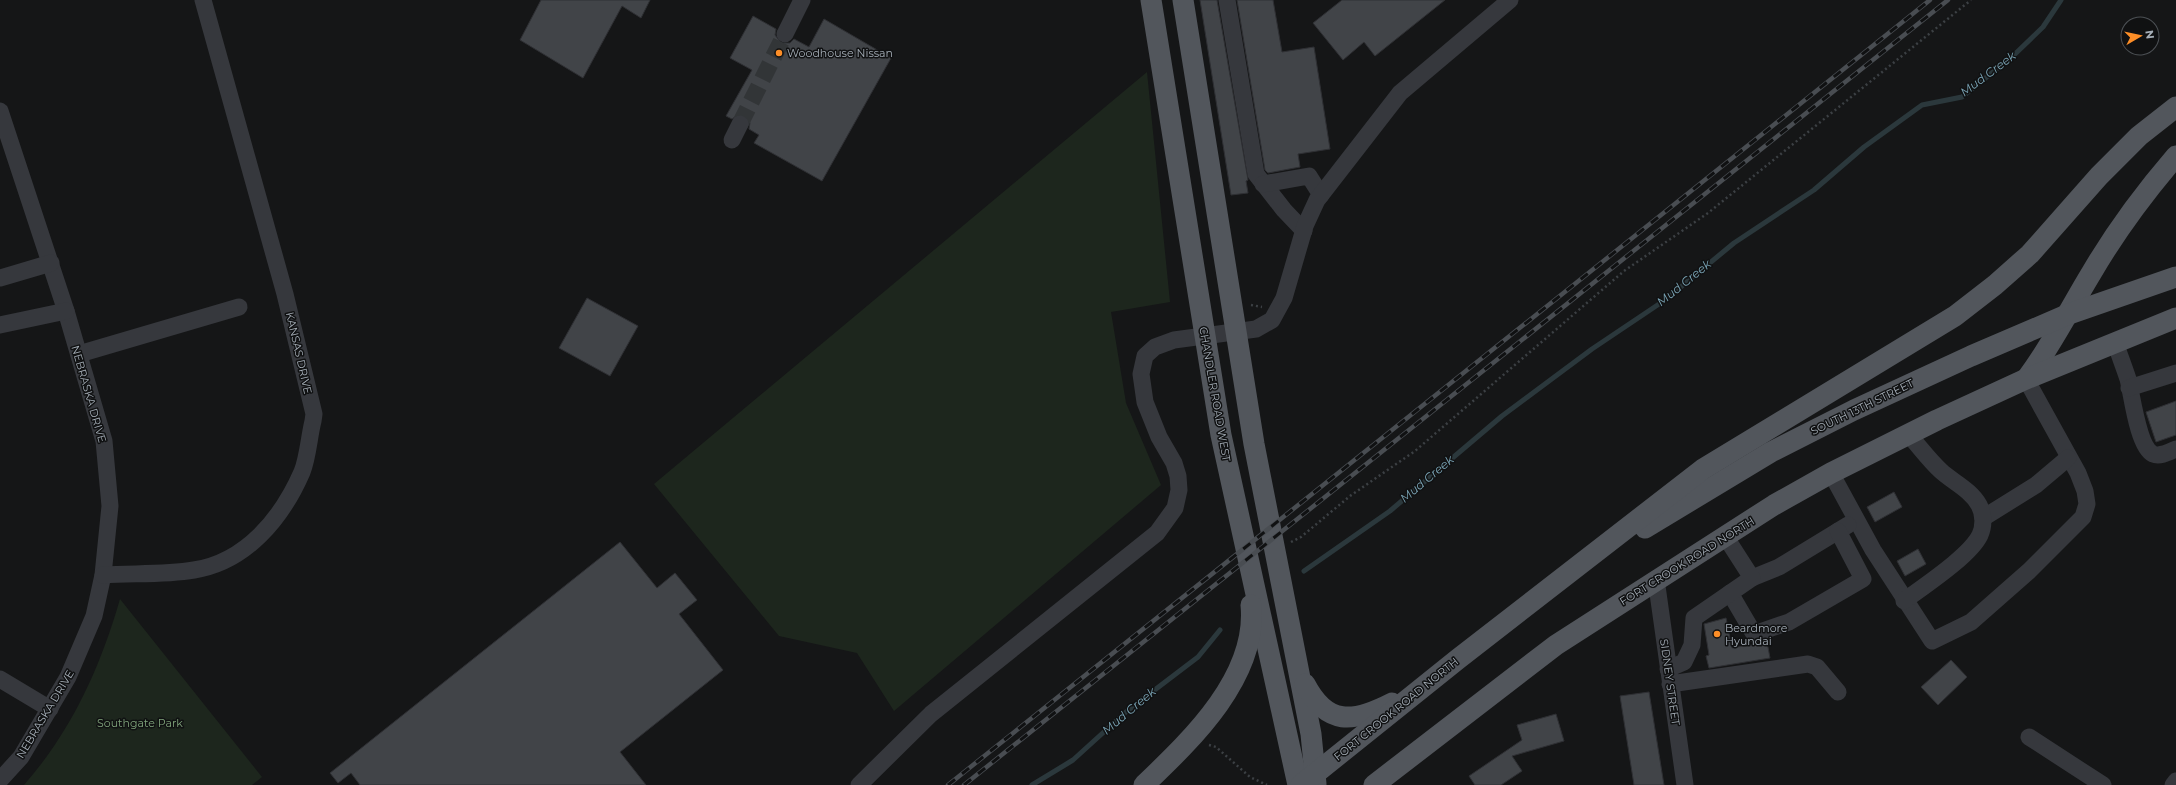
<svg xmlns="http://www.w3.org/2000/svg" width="2176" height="785" font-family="Montserrat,sans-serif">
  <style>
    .green { fill: #1d261d }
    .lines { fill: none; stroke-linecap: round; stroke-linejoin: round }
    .stream { stroke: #2b383c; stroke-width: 5 }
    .building { fill: #414448; stroke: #2f3034 }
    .minor-tunnel { stroke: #323537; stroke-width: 17; stroke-dasharray: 17 8; stroke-linecap: butt }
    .path { stroke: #3c4044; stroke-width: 2.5; stroke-dasharray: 2 3; stroke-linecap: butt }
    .minor { stroke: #36383d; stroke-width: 17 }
    .major { stroke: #52565c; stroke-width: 21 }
    .rail-casing { stroke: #494d52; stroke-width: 4.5 }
    .rail { stroke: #101112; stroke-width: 3; stroke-dasharray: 9; stroke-linecap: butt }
    .poi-dot { fill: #fd8e27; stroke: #101112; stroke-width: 1.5 }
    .labels { text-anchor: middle; stroke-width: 3; stroke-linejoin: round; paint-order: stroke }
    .poi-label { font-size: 11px; fill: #a6afb8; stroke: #101112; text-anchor: start }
    .street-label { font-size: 11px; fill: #a6afb8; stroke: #101112 }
    .park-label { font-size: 11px; fill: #81a57c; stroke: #101112 }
    .water-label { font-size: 12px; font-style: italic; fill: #7ba5b6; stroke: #101112 }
  </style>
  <rect width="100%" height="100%" fill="#151617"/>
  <!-- green -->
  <g class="green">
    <path d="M1147,72L1170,302L1111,312L1126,403L1161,485L894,711L857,653L779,636L654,484Z"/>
    <path d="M120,599L262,777L252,785H24C72,730 100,668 120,599Z"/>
  </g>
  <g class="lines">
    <!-- stream -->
    <g class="stream">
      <path d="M1304,571L1390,511L1502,416L1592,349L1665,300L1734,243L1814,190L1864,147L1922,105L1962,97L2014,55L2043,27L2061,0"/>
      <path d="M1032,785L1073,760L1127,711L1198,657L1220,630"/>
    </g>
  </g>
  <!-- building -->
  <g class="building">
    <path d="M541,0H650L641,18L622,6L583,78L520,40Z"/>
    <path d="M1200,0H1217L1248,180L1246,181L1248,193L1231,195Z"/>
    <path d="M1237,0H1273L1282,52L1314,47L1330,149L1298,154L1300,167L1268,173L1265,170Z"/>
    <path d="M1342,0H1445L1375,56L1364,42L1343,60L1313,23Z"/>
    <path d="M753,16L776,29L775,35L781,43H790L794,39L809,47L824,19L891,58L822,181L754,143L759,135L749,129L750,123L745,115L739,114L732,119L726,116L752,70L730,58Z"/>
    <path d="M587,298L638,326L610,376L559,348Z"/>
    <path d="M2176,401V435L2156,442L2146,412Z"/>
    <path d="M1894,492L1902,507L1875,522L1867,507Z"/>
    <path d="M620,542L657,588L675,573L697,600L679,614L723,670L620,752L646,785H360L351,773L338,783L330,773Z"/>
    <path d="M1918,549L1926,564L1905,576L1897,561Z"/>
    <path d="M1726,618L1732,648L1767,642L1770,658L1709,668L1706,656L1709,655L1704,624Z"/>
    <path d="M1951,660L1967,677L1938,705L1921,687Z"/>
    <path d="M1649,692L1664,785H1634L1620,696Z"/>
    <path d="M1556,714L1564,741L1512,756L1522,771L1501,785H1475L1469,776L1522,740L1517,725Z"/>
  </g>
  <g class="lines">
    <!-- minor-tunnel -->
    <path class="minor-tunnel" d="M740,124L785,34"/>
    <!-- path -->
    <g class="path">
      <path d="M1251,305L1262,307"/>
      <path d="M1291,542L1301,537L1350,496L1415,451L1624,271L1708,213L1971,0"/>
      <path d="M1209,745L1216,747L1250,777L1267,785"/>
    </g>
    <!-- minor -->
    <g class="minor">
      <path d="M1227,0L1256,174L1284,210L1304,231"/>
      <path d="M785,34L802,0"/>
      <path d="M0,111L66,311L104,441L110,506L103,575L94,616L68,677L21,757L0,780"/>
      <path d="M732,140L740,124"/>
      <path d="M1263,184L1309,176L1321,195"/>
      <path d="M0,278L51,263"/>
      <path d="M0,325L66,311"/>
      <path d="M2115,342C2119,354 2124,367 2128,379C2132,395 2138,447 2153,454C2160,457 2169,452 2176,449"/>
      <path d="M79,354L239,307"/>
      <path d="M2129,388L2176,373"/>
      <path d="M1831,473L1873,550L1932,641L1971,622L2029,571L2083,517L2087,504L2085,491L2078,473L2026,379"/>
      <path d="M1983,518L2036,485L2068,458"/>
      <path d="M103,575C133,573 164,575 194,570C246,562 282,518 302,472C308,457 309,437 313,421L314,414L285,294L203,0"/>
      <path d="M1752,578L1779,567L1848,525"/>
      <path d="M1656,579L1685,785"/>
      <path d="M1730,593L1754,634L1789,622L1863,579L1838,531"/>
      <path d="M1904,601C1924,586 1970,556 1980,535C1984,526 1984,514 1979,505C1971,490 1953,482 1941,471C1929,460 1919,446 1908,434"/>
      <path d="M1668,669L1684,662L1692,645L1694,618L1752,578L1725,536"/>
      <path d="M0,679L50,709"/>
      <path d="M1670,684L1808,664L1817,667L1838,692"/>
      <path d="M2029,737L2103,785"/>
      <path d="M859,785L931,714L1157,533L1175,508L1179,490L1178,476L1174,463L1159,437L1145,402L1141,374L1145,356L1155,347L1174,340L1256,329L1272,320L1284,298L1305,226L1317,200L1400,93L1510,0"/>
      <path d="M2173,785L2176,781"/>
    </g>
    <!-- major -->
    <g class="major">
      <path d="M1151,0L1221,435L1298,785"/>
      <path d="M1183,0L1254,444L1311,734L1316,784"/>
      <path d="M2027,378C2052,345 2070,308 2092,272C2116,231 2145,192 2176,156"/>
      <path d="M1645,528L1771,452L1854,410L1971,356L2069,314L2176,277"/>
      <path d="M1305,684C1327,726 1353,723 1392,703"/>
      <path d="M1144,785C1191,740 1258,677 1251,605"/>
      <path d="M1301,785L1458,659L1703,469L1955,316L1995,285L2030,254L2099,176L2139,136L2176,107"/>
      <path d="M1374,785L1556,645L1774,505L1831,473L1937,420L2026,379L2176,318"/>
    </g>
    <!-- rail casing -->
    <g class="rail-casing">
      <g id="rail">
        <path d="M948,785L1930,0"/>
        <path d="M964,785L1948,0"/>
      </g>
    </g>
    <!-- rail -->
    <use href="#rail" class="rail"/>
  </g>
  <!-- markers -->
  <g class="poi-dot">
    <circle cx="779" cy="53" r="4"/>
    <circle cx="1717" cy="634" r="4"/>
  </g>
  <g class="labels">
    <!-- poi labels -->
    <g class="poi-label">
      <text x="787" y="57">Woodhouse Nissan</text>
      <text x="1725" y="632">Beardmore<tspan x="1725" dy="13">Hyundai</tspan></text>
    </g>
    <!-- street labels -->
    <g class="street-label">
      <text transform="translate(299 353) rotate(77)" y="4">KANSAS DRIVE</text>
      <text transform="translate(89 394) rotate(74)" y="4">NEBRASKA DRIVE</text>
      <text transform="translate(1215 394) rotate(80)" y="4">CHANDLER ROAD WEST</text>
      <text transform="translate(1862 407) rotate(-26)" y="4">SOUTH 13TH STREET</text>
      <text transform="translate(1687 561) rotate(-32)" y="4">FORT CROOK ROAD NORTH</text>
      <text transform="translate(1670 682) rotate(82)" y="4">SIDNEY STREET</text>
      <text transform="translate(1396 709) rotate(-39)" y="4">FORT CROOK ROAD NORTH</text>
      <text transform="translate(45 714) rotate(-59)" y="4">NEBRASKA DRIVE</text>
    </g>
    <!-- park labels -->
    <g class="park-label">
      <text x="140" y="727">Southgate Park</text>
    </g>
    <!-- water labels -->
    <g class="water-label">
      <text transform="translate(1988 74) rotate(-37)" y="4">Mud Creek</text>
      <text transform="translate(1684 283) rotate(-39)" y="4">Mud Creek</text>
      <text transform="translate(1427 479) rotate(-40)" y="4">Mud Creek</text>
      <text transform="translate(1129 711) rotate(-40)" y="4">Mud Creek</text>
    </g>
  </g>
  <!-- north arrow -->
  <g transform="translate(2140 36) rotate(81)"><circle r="19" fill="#101112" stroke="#4c5054"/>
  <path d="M0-3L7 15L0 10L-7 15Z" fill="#fd8e27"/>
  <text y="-6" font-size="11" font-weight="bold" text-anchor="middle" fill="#a6afb8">N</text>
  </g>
</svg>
